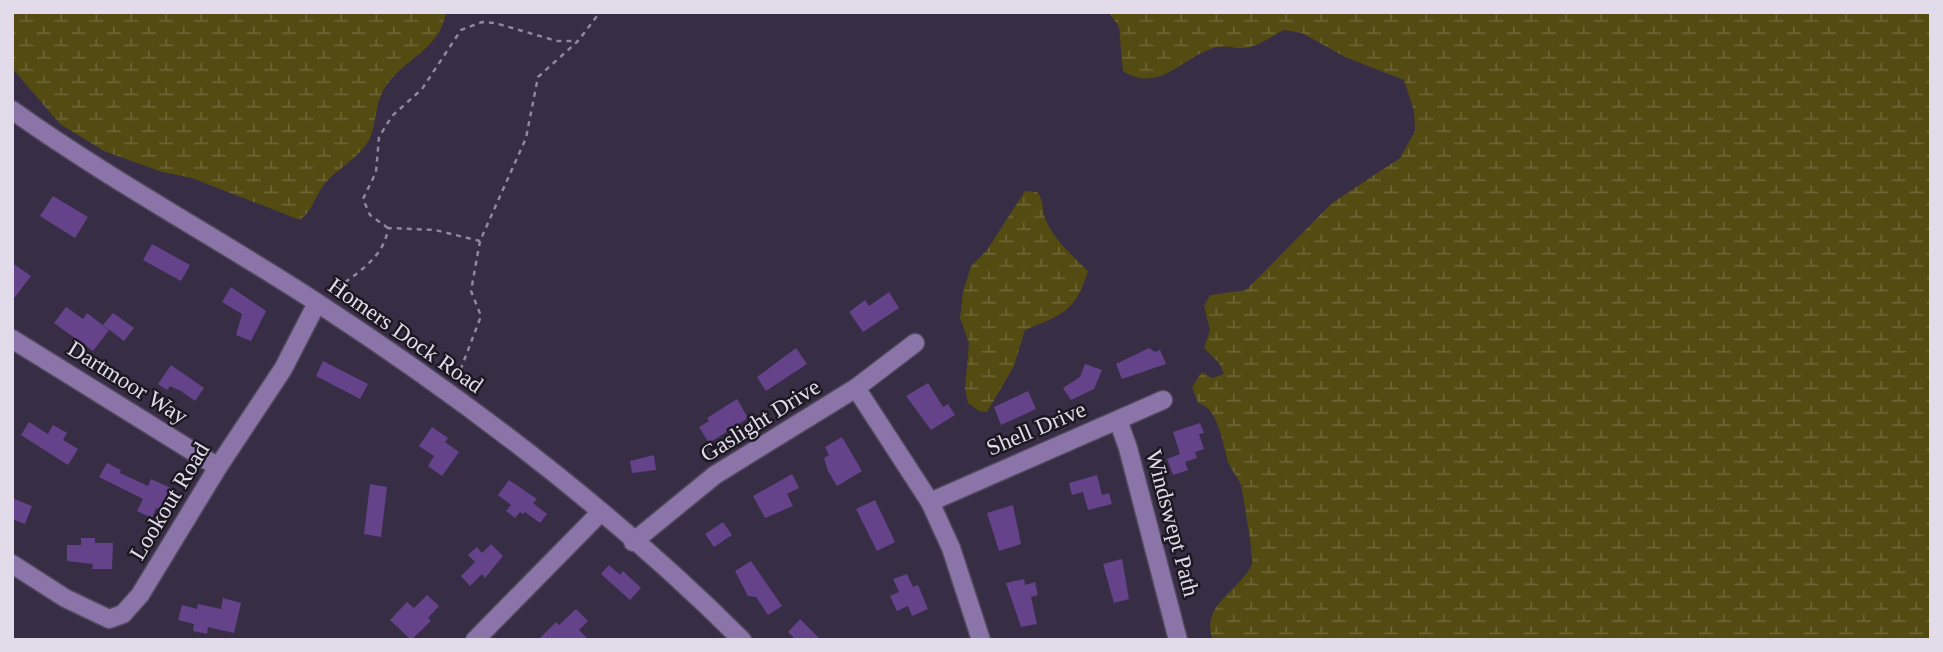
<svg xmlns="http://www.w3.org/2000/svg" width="1943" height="652" font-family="'Times New Roman',serif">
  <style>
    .wetland { fill: url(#wetland-marsh) }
    .building { fill: #65438b }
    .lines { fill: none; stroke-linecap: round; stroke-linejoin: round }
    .minor-casing { stroke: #52495f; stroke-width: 21 }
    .path { stroke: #90889b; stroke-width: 2.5; stroke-dasharray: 5 5; stroke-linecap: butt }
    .minor { stroke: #8b75a8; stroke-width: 18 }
    .labels { text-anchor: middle; stroke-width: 5; stroke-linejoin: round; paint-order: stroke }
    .street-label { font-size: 23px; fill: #e1dbea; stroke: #1c1822 }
  </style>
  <defs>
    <pattern id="wetland-marsh" width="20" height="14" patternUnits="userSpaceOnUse" patternTransform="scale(1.75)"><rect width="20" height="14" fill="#544b12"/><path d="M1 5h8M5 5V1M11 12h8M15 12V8" fill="none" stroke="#6c6435"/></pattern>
  </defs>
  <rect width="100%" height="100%" fill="#372d44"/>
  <!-- wetland -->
  <g class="wetland">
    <path d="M12,12H446C440,50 405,58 386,86C375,101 377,122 370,138C358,161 334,169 321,189C313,201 312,211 300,220L192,178L162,172L104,151L60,124L12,68Z"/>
    <path d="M1109,12H1931V640H1213C1199,605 1240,591 1252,564C1254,560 1243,494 1241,485C1238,477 1231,470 1228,462C1223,444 1221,427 1211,412C1208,407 1203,405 1198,403L1192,387L1202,372L1212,378L1224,374L1219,363L1204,348L1210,330L1204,306L1210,295L1246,290L1332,203L1400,158L1415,131L1414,111L1404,80L1345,57L1302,33L1284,30C1271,36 1259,47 1244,48C1236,49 1226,45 1217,47C1183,55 1160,95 1123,71L1119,27Z"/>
    <path d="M1025,191L1037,192C1045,202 1041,208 1045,218C1052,237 1073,257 1088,271C1076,311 1062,315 1025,330L1014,366L987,412L979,411L968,403L965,389L969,343L960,318L963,292L971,266L987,250Z"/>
  </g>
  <!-- building -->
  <g class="building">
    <path d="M53,196L88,217L75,238L40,216Z"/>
    <path d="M152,244L190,265L181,281L143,260Z"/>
    <path d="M12,263L31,276L12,301Z"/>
    <path d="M231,287L266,311L251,341L236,335L242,314L222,302Z"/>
    <path d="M889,292L899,308L863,332L849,312L865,300L869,306Z"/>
    <path d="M66,307L83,319L87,313L109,330L93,351L54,323Z"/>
    <path d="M113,313L134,328L124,341L103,325Z"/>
    <path d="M796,348L807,364L766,391L757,377Z"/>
    <path d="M1149,348L1155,352L1160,350L1166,364L1122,379L1116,364Z"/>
    <path d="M323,361L368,384L360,399L316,376Z"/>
    <path d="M1085,364L1102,370L1094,389L1071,400L1063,388L1080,377Z"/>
    <path d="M171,365L204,388L195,401L181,391L170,386L167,390L158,384Z"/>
    <path d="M928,383L943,407L948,404L955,415L931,430L906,396Z"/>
    <path d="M1028,391L1036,409L1001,425L994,407Z"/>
    <path d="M737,399L748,418L709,443L699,427L709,421L707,418Z"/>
    <path d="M29,422L48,434L53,425L67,433L63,440L78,449L68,465L21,435Z"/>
    <path d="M1200,423L1204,433L1199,434L1204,449L1195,452L1197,458L1185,462L1188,470L1173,475L1167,459L1180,454L1173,432Z"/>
    <path d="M432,427L448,438L445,442L459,452L442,476L428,466L434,456L419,446Z"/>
    <path d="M842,437L862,471L837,486L828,471L824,458L829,455L825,447Z"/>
    <path d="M654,455L656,470L632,473L630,461Z"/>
    <path d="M107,463L121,470L120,473L148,486L151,479L173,489L163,511L156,508L152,518L137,511L143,499L99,477Z"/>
    <path d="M792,474L799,488L787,494L793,506L765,518L753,496Z"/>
    <path d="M1097,475L1102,495L1109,493L1112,504L1088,510L1083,492L1072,495L1069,483Z"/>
    <path d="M509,480L537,499L533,503L547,514L540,523L525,512L523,514L520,512L515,518L506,511L511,505L498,495Z"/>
    <path d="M370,484L387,487L381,537L364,534Z"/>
    <path d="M12,498L32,506L25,524L12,519Z"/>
    <path d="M875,500L895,542L877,551L856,509Z"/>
    <path d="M1013,505L1021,544L999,551L987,513Z"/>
    <path d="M723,522L732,535L714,547L705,534Z"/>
    <path d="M81,538H95V543H113L112,569H92L93,564L67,561V545H81Z"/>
    <path d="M491,544L503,556L485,578L482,574L470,586L461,576L475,562L468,555L477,547L482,553Z"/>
    <path d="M1122,559L1129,599L1114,603L1103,564Z"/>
    <path d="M751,561L782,606L768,615L756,597L748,596L735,571Z"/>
    <path d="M609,565L620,575L623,571L641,588L630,600L601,574Z"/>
    <path d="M907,574L913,587L918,585L928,609L912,616L908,606L897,611L890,596L899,592L893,579Z"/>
    <path d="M1024,579L1025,585L1035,582L1038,595L1031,597L1037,624L1021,627L1006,583Z"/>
    <path d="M427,595L439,606L428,618L431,621L411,640L390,620L407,602L414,608Z"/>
    <path d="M223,598L241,603L234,633L208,627L207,634L193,631L194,624L178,620L182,605L197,609L198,604L221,609Z"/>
    <path d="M576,609L588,621L579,630L589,640H538L556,622L559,625Z"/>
    <path d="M800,619L821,640H796L788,632Z"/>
  </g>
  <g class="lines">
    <!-- minor casing -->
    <g class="minor-casing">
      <g id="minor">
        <path d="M12,110C110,180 216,237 316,302C468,401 614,512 742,640"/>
        <path d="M12,339L218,467"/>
        <path d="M856,388L930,502L951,548L981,640"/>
        <path d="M1118,420L1128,448L1178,640"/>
        <path d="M930,502L1163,400"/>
        <path d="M633,542L715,475L856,388L915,343"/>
        <path d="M12,564L65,598L109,619L123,614L140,595L218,467L283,369L317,303"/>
        <path d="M475,640L601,512"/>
      </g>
    </g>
    <!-- path -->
    <g class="path">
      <path d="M388,228L370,215L363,199L376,172L379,137L392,116L422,89L461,30L482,22L495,23L557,41H578"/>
      <path d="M329,294C353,275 384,260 388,228L435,230L480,241"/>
      <path d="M457,379L481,316L471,291L480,241L526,138L538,77L578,41L600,12"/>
    </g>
    <!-- minor -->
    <use href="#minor" class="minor"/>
  </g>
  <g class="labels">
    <!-- street labels -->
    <g class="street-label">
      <text transform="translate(406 335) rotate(35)" y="8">Homers Dock Road</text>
      <text transform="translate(128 382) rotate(32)" y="8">Dartmoor Way</text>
      <text transform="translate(760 420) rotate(-32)" y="8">Gaslight Drive</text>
      <text transform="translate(1036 428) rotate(-23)" y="8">Shell Drive</text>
      <text transform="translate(169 501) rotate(-59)" y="8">Lookout Road</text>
      <text transform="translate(1173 523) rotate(75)" y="8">Windswept Path</text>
    </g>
  </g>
  <!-- border -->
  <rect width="1943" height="652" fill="none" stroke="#e1dbea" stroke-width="28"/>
</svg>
